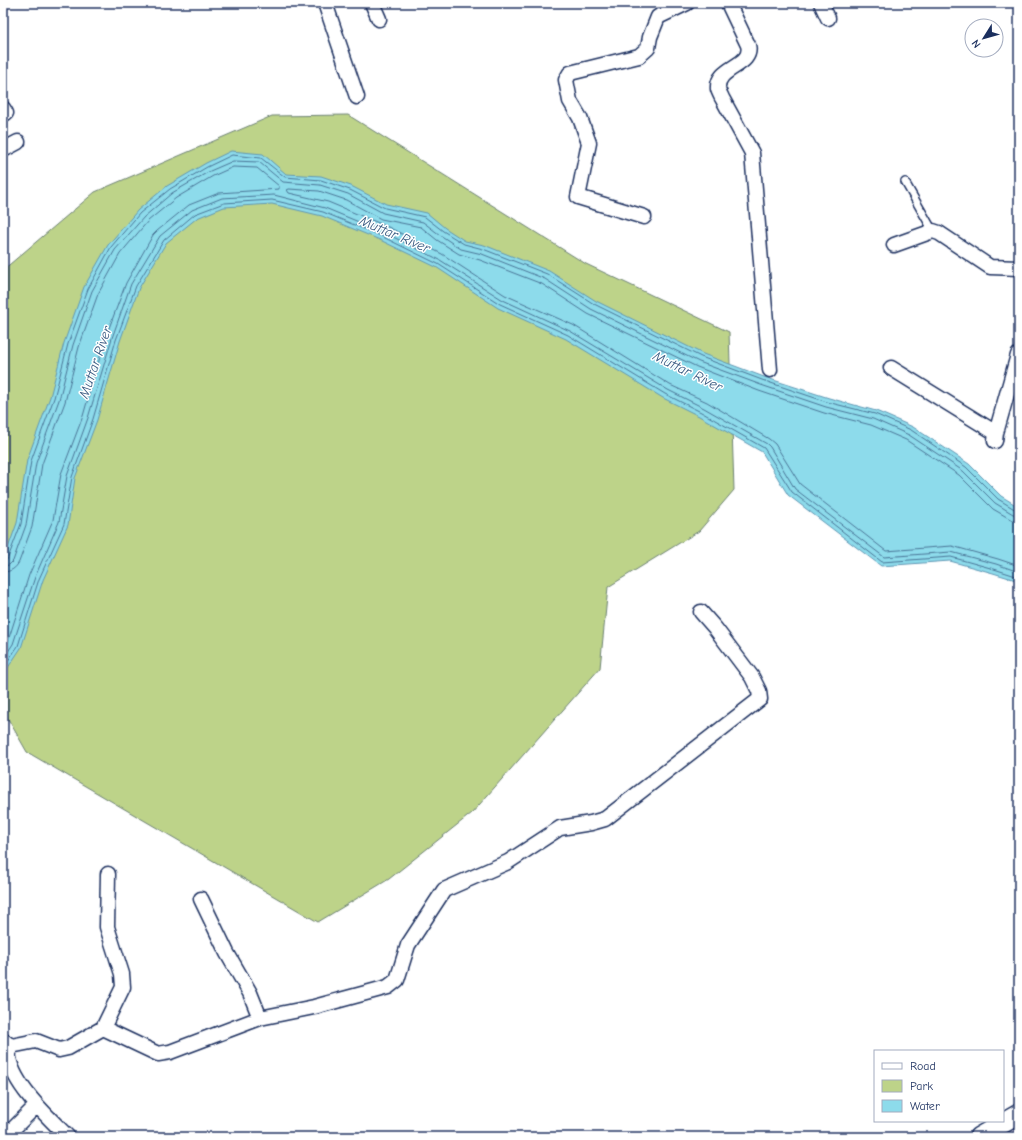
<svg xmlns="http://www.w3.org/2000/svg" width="1022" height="1140" font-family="'Comic Neue',sans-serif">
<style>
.built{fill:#fbedf8}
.green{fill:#bdd389;stroke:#6c8174}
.water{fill:#8ddbeb;stroke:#5f96b3}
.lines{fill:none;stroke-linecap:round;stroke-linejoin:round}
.shore{stroke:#497496;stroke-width:1}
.service-casing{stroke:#1b2f5e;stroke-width:10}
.minor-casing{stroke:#1b2f5e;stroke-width:17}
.secondary-casing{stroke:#1b2f5e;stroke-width:22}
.service{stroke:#fff;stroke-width:7}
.minor{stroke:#fff;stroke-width:14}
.secondary{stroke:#fff;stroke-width:19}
.labels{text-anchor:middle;stroke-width:3;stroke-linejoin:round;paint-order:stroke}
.water-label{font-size:14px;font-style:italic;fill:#385a81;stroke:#fff}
</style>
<rect width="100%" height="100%" fill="#fff"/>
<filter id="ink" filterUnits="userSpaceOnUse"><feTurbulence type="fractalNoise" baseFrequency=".025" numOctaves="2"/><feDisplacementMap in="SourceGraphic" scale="8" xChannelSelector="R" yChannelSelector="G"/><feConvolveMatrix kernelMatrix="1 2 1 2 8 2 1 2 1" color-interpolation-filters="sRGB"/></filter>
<g filter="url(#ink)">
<path class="built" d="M1019,1125V1137H1000L1016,1127Z"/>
<path class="green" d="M348,115L586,264L729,332L734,490L699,531L608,587L600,668L472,813L389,879L318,922L27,752L3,710V270L95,192L272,116Z"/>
<path class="water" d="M231,151L263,154L286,174L321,176L351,186L386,204L427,213L445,228L465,241L484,245L549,271L596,301L703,354L764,377L829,398L876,411L913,427L969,464L1001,496L1019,507V581L993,573L950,561L881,566L788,495L762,452L699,416L663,398L566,339L498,308L436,267L380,240L322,216L272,204L224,207L197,218L166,243L139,288L120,341L97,420L75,478L68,525L43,580L21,648L3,675V562L17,523L27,460L50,397L64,343L84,287L108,245L138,210L167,186L206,163Z"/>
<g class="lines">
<path class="shore" d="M1019,521L1012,520L993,509L959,475L906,440L871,425L824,413L759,391L697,367L588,314L542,284L480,260L459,254L437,240L421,227L381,219L346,200L319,191L289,189L287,190L289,193L328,202L386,226L442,254L505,295L573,325L670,385L707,402L769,439L775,444L800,484L886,551L952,546L998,559L1019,566
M3,561H6L8,558L21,524L31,461L54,398L68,344L88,289L111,247L140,213L170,189L207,167L232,155L261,158L285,177L321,180L350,190L385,208L425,217L443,231L464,244L483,249L547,274L594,304L701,357L762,380L827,402L875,414L911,430L966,467L998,499L1016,510H1019
M3,566L9,565L13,561L26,525L36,463L59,400L73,345L92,291L115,250L144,217L172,193L210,171L233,161L259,162L283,182L320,185L348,194L383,213L423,222L440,235L461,249L482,254L545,279L591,309L699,362L761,385L826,407L873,419L909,435L963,471L995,503L1013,514L1019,515
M3,572C11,572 16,568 19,562L32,527L42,464L65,402L79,347L98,294L120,254L148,221L176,198L213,176L233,167L257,168L279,186V189L219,193L189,205L157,231L153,235L126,283L106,336L83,416L61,474L53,520L29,575L8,641L3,648
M3,659L13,644L35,577L59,522L67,476L88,418L112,338L131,284L160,236L192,210L222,198L274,195L325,208L383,232L440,260L503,300L570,331L668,390L704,408L767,444L770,447L795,489L884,557L951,552L996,564L1019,572
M3,668L18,646L39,579L64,524L72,477L93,419L116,340L136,286L164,240L195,214L224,203L272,200L323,212L381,236L438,264L500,304L568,335L665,394L701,412L764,448L792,492L882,562L951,557L994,569L1019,577"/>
<g class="service-casing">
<path id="service" d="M905,182L933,231"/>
</g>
<g class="minor-casing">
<path id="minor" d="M325,3L357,97
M372,3L379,19
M728,3L748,45C754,67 716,66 718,89C719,92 721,96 722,98L752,153L770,370
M821,3L828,18
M3,108L6,113
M3,150L18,142
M644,217L578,197L589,143L580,118L570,101L566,80L570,73L639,56L648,48L650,37L658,17L687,3
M894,245L933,231L939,233L990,267L1019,268
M891,368L996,433
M995,441L996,433L1018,355L1019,354
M201,899L227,953L250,993L260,1018
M103,1028L158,1054L170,1052L260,1018L314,1007L388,987L397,980L408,945L444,890L508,862L560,828L591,823L605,819L760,699L759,691L752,677L715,628L701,612
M3,1040L11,1046L36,1041L59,1050L68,1048L103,1028L123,987L122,974L107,927L108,874
M11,1046C10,1049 8,1054 9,1058C14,1086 48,1117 68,1137
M5,1137L37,1105"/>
</g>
<g class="secondary-casing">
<path id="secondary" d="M979,1137L1019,1114"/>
</g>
<use href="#service" class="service"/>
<use href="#minor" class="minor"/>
<use href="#secondary" class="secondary"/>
</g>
</g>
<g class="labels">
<g class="water-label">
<text transform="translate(395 234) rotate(23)" y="5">Muttar River</text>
<text transform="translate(95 362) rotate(-71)" y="5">Muttar River</text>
<text transform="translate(688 371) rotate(26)" y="5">Muttar River</text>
</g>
</g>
<rect width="1022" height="1140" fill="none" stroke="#fff" stroke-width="16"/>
<rect x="8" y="8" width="1006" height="1124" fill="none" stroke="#1b2f5e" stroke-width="1.5" filter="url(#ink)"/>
<rect x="874" y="1050" width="130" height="72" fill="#ffffff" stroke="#a4acbf"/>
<rect x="882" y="1063" width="20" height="6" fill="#ffffff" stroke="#a4acbf"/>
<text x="910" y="1070" font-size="12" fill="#1b2f5e">Road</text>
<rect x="882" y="1080" width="20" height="12" fill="#bdd389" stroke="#a4acbf"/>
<text x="910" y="1090" font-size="12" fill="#1b2f5e">Park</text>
<rect x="882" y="1100" width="20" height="12" fill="#8ddbeb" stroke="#a4acbf"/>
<text x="910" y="1110" font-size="12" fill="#1b2f5e">Water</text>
<g transform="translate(984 38) rotate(233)"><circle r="19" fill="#ffffff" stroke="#a4acbf"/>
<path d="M0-3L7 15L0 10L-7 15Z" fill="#1b2f5e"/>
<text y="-6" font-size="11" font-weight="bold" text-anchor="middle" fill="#1b2f5e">N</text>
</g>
</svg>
